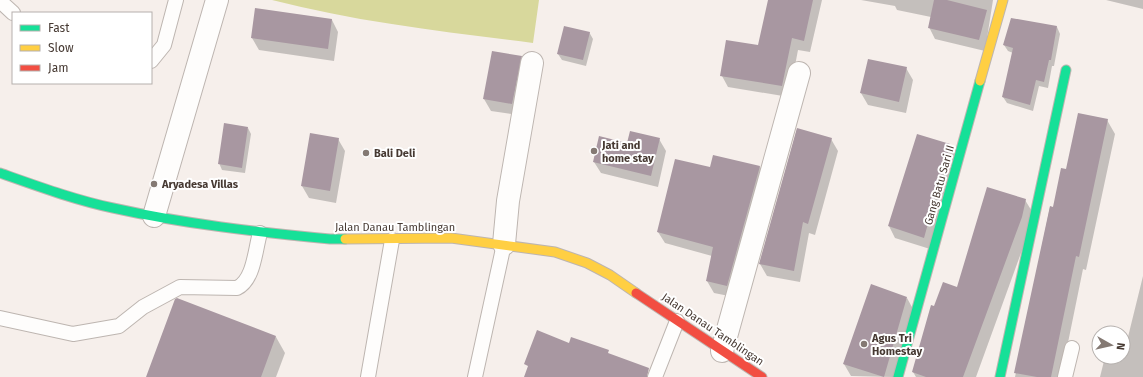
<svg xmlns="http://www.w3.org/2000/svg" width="1143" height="377" font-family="'Fira Sans',sans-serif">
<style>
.forest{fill:#d8d89c}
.shadow{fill:#0003}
.building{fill:#a897a1}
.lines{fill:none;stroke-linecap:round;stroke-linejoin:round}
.lane-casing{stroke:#bdb5b0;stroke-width:16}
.street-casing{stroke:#bdb5b0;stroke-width:24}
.fast-casing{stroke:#bdb5b0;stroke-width:11}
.slow-casing{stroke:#bdb5b0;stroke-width:11}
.jam-casing{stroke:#bdb5b0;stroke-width:11}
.lane{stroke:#fefdfc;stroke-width:14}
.street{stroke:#fefdfc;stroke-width:22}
.fast{stroke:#16e098;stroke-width:9}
.slow{stroke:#ffcf43;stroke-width:9}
.jam{stroke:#f24e42;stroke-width:9}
.poi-dot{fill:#847973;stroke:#fff;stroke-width:1.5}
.labels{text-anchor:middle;stroke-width:4;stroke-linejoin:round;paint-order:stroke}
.poi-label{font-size:11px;font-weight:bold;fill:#463932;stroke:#fff;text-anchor:start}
.street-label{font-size:11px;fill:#463932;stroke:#fff}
</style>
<rect width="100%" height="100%" fill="#f6efeb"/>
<path class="forest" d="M272,0H539L533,43C446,32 357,22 272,0Z"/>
<path class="shadow" d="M769,0H822L810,52L798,50L789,97L728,87L722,76L759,46Z
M861,0H993L985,51L935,39L929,27L931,17L897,10L895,6Z
M1106,0H1143V9Z
M256,9L332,20L338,32L334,61L259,50L252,38Z
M1057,27L1060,34L1054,66H1052L1048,88L1039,86L1033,111L1007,103L1003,97L1013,53L1008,51L1004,45Z
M589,32L593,39L586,66L562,60L558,54Z
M521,57L528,69L519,115L491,111L484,99Z
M906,68L913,80L906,113L868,105L861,93Z
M1107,120L1115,134L1086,270L1083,269L1061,377H1015L1050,207L1053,208L1067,170Z
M248,128L251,134L245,173L222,170L219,163Z
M797,129L831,139L838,151L815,235L809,233L800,282L767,276L760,264Z
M338,139L345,151L336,203L309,198L302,186Z
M659,139L666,151L658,187L601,173L594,162L627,144Z
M949,145L956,157L930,249L895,238L889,226Z
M760,167L766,178L734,297L714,293L707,281L712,256L665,243L658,232L711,169Z
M1025,200L1033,213L1029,231L976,377H916L913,372L935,308L958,289Z
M1143,276V377H1100L1105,357H1123V340L1127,341Z
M907,298L913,309L893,377L851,376L844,364Z
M276,337L285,353L276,377H147Z"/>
<path class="building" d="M768,0H813L804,41L792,38L782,86L720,76L726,40L758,45Z
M934,0H947L987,10L979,40L928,28Z
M255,8L332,19L328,49L251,38Z
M1011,18L1057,26L1051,60H1049L1044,82L1036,80L1030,105L1002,97L1013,48L1003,45Z
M564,26L590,32L583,60L557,54Z
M492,51L522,56L512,104L483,99Z
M868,59L907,67L899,102L860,93Z
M1078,113L1108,119L1079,257L1076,256L1051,377H1037L1014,373L1050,206L1053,207L1061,168L1066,169Z
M224,123L248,127L242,168L218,164Z
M797,128L832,138L808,224L803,222L794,271L759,264Z
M630,131L660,138L651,176L593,162L599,136L627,143Z
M310,133L339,138L330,191L301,186Z
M917,134L950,144L924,238L888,226Z
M713,155L760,166L727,286L706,281L713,247L657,232L675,159L710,167Z
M987,187L1026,199L1022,217L963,377H926L912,372L931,305L934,306L943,282L957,287Z
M871,284L907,297L884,377L843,364Z
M177,298L276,336L261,377H146L175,299Z
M537,330L569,343L571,337L609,350L608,353L649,368L647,377H524L528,366L524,364Z"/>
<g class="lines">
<g class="lane-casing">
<path id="lane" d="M0,1L13,13
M151,61L164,45L176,0
M0,318L73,334L119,326L143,307L180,287L237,288C254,280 255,250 260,233
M368,377L392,240
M475,377L504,244
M655,377L677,321
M1065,377L1072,348"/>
</g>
<g class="street-casing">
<path id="street" d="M154,216L217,0
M504,244L508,201L532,63
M722,351L799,73"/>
</g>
<g class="fast-casing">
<path id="fast" d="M0,173C37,186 75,200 113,208C185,224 257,232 330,239H345
M898,377L980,81
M1000,377L1066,70"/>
</g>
<g class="slow-casing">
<path id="slow" d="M980,81L1003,0
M345,239L451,238L555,252L587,263L610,275L636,293"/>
</g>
<g class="jam-casing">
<path id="jam" d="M636,293L762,377"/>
</g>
<use href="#lane" class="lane"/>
<use href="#street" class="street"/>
<use href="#fast" class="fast"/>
<use href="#slow" class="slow"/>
<use href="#jam" class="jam"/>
</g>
<g class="poi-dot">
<circle cx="594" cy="151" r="4"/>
<circle cx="366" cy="153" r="4"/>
<circle cx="154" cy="184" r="4"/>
<circle cx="864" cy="344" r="4"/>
</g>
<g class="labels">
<g class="poi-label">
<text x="602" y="149">Jati and<tspan x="602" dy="13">home stay</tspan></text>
<text x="374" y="157">Bali Deli</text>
<text x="162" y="188">Aryadesa Villas</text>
<text x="872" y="342">Agus Tri<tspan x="872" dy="13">Homestay</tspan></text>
</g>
<g class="street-label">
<text transform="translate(939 185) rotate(-74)" y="4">Gang Batu Sari II</text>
<text x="395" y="231">Jalan Danau Tamblingan</text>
<text transform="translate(713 329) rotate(34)" y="4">Jalan Danau Tamblingan</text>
</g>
</g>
<rect x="12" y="12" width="140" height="72" fill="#ffffff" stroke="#b5b0ad"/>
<rect x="20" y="25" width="20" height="6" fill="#16e098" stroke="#b5b0ad"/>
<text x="48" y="32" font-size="12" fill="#463932">Fast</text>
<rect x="20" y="45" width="20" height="6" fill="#ffcf43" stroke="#b5b0ad"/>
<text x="48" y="52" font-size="12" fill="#463932">Slow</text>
<rect x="20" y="65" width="20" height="6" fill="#f24e42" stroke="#b5b0ad"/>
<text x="48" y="72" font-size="12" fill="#463932">Jam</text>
<g transform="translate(1111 345) rotate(98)"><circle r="19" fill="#ffffff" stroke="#b5b0ad"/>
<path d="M0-3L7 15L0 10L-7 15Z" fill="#847973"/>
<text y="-6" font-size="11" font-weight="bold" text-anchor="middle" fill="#463932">N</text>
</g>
</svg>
